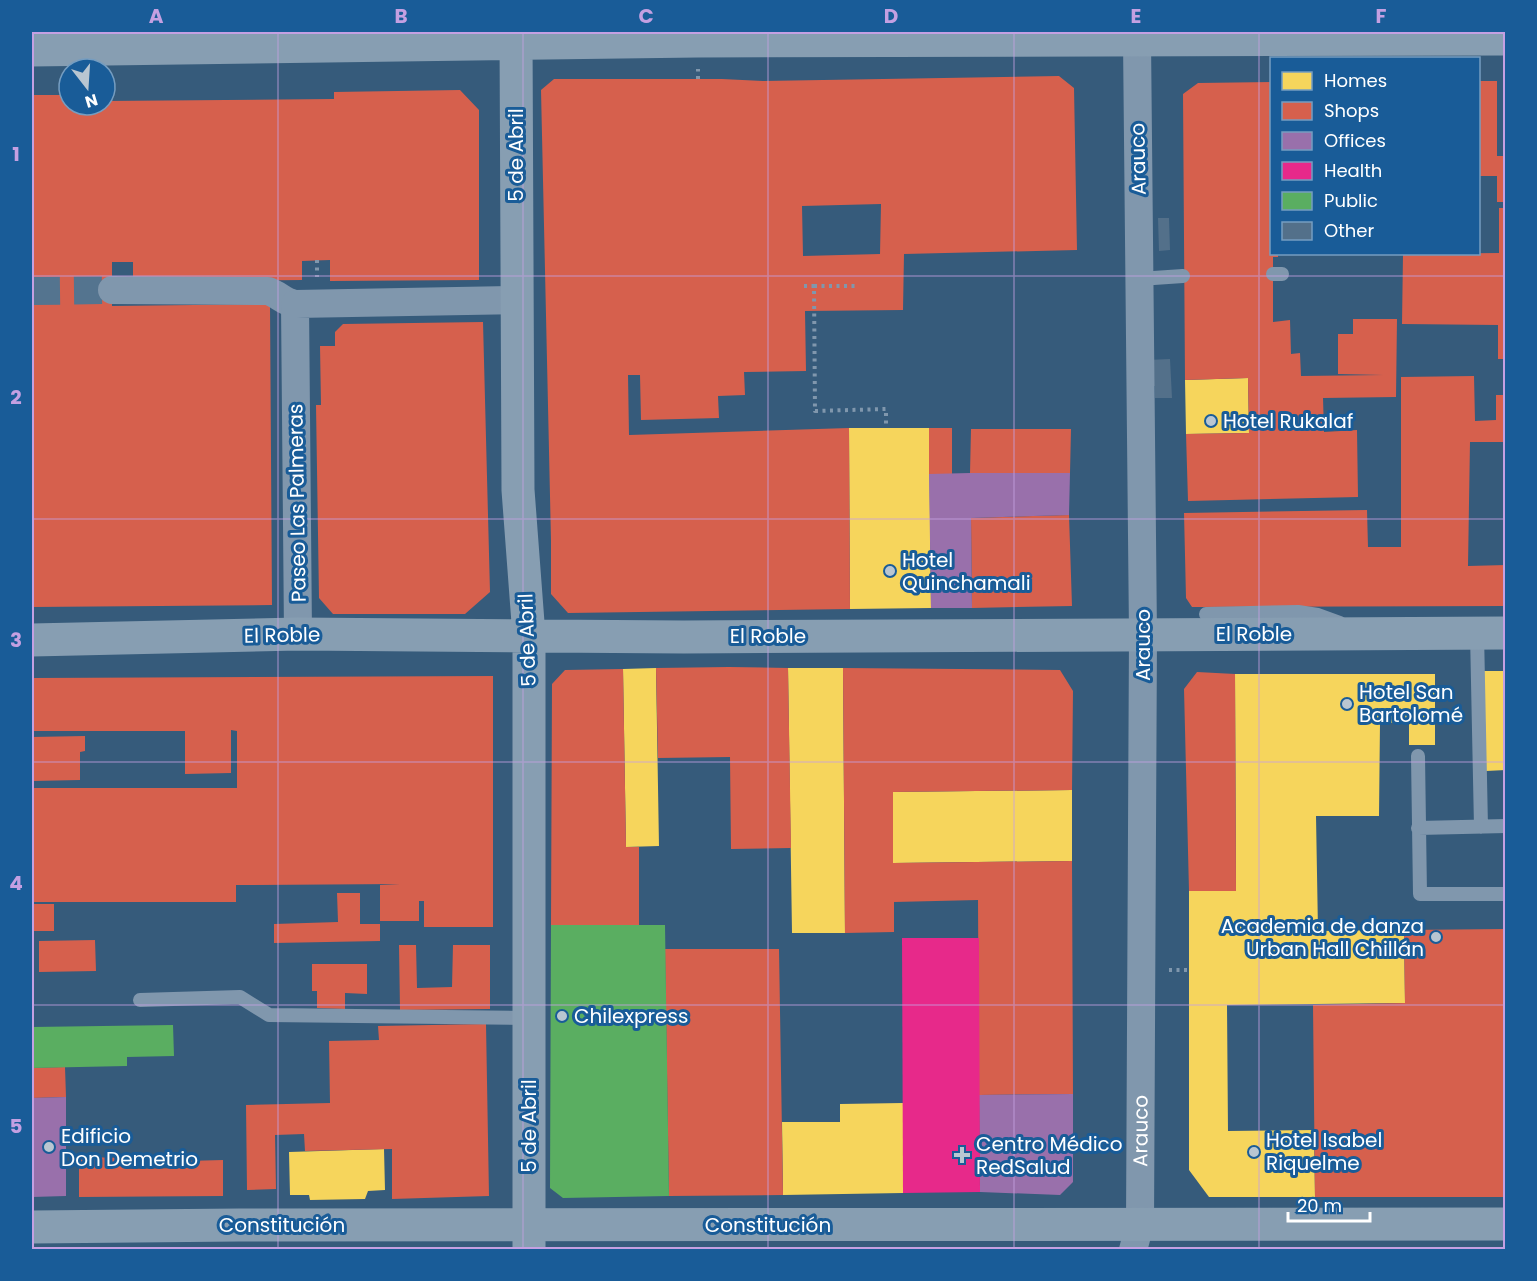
<svg xmlns="http://www.w3.org/2000/svg" width="1537" height="1281" font-family="Poppins,sans-serif">
<style>
.homes{fill:#f6d55c}
.shops{fill:#d6604d;fill-rule:evenodd}
.offices{fill:#9970ab}
.health{fill:#e7298a}
.public{fill:#5aae61}
.building{fill:#53708a}
.lines{fill:none;stroke-linecap:round;stroke-linejoin:round}
.street-tunnel{stroke:#54748f;stroke-width:28;stroke-dasharray:28 14;stroke-linecap:butt}
.path{stroke:#8097ad;stroke-width:4;stroke-dasharray:3 4.5;stroke-linecap:butt}
.lane{stroke:#8097ad;stroke-width:14}
.street{stroke:#8097ad;stroke-width:28}
.secondary{stroke:#879eb2;stroke-width:33}
.grid{fill:none;stroke:#c4a0e2;stroke-width:1.5;stroke-opacity:0.55}
.poi-dot{fill:#b9c6d1;stroke:#195c98;stroke-width:2}
.labels{text-anchor:middle;stroke-width:6;stroke-linejoin:round;paint-order:stroke}
.street-label{font-size:20px;fill:#fff;stroke:#195c98}
.poi-label{font-size:20px;fill:#fff;stroke:#195c98;text-anchor:start}
.neatline{fill:none;stroke:#c4a0e2;stroke-width:2}
.grid-label{font-size:20px;text-anchor:middle;font-weight:bold;fill:#c4a0e2}
</style>
<rect width="100%" height="100%" fill="#365b7b"/>
<path class="homes" d="M1248,378L1249,433L1186,434L1185,380Z
M849,428H929L931,608L850,609Z
M656,668L659,846L626,847L623,669Z
M788,668H843L845,933H792Z
M1484,671H1506V770L1486,771Z
M1235,674H1435V745H1409V722L1380,723L1379,816H1316L1318,931L1404,930L1405,1003L1227,1005L1228,1131L1314,1130L1315,1197H1209L1189,1170V891H1236Z
M1072,790V861L893,863V792Z
M903,1103V1193L783,1195L782,1122H840V1104Z
M384,1149L385,1190L368,1191L365,1199L310,1200L309,1195H290L289,1152Z"/>
<path class="shops" d="M1059,76L1074,88L1077,250L904,254L903,310L805,311L806,371L744,372L745,395L718,396L719,418L641,420L640,375H628L629,435L849,428L850,609L568,613L551,594V541L541,90L554,79H722L763,81ZM881,204L880,254L803,256L802,206Z
M1479,81H1497V156H1506V202H1497V176H1479Z
M1272,82V254H1278V257H1273V322L1290,320L1291,354L1300,353L1301,376L1383,375L1338,374V334H1353V319H1397L1396,397L1323,398L1324,432L1357,430L1358,497L1188,501L1186,434L1249,433L1248,378L1185,380L1183,94L1198,83Z
M460,90L479,110V280L330,281V260L302,261V280L133,282V262H112V306L270,304L272,605L32,607V95H69V105H105V101L334,99V92Z
M1499,208H1506V359H1498V325L1402,324L1403,254L1499,253Z
M483,322L490,592L465,614H333L319,598L316,405H321L320,346H335V332L343,324Z
M1474,376L1475,421L1496,420V395H1506V442H1470L1468,566L1506,565V606L1192,607L1186,598L1184,513L1367,510L1368,547H1401V377Z
M929,428H952V474H929Z
M971,429H1071L1070,473H970Z
M1069,515L1072,606L972,608L971,518Z
M729,667L788,668L791,848L731,849L730,757L658,758L656,668Z
M843,668L1060,670L1073,691L1072,790L893,792V863L1072,861L1073,1094L979,1095L978,900L894,902V932L845,933Z
M623,669L626,847H639V925H551L552,684L565,670Z
M1197,672L1235,674L1236,891H1189L1184,689Z
M493,676V927H424V901H419V921H380V885L400,884L236,885V902H33L32,788H237V731L231,730V773L185,774V731H32V678Z
M85,736V751L80,752V780L32,781V737Z
M337,893H360V924H380V941L274,943V924L338,922Z
M32,904H54V931H32Z
M1506,929V1197H1315L1313,1005L1405,1003L1404,930Z
M95,940L96,971L39,972V941Z
M399,945H416L417,988L452,987L453,945H490V1009L400,1010Z
M665,949H779L783,1195L669,1196Z
M312,964H367V994L345,993V1009L317,1008V991H312Z
M486,1024L489,1196L392,1199V1149L305,1151L304,1134L275,1135L276,1189L247,1190L246,1105L330,1103L329,1041L379,1040L378,1026Z
M65,1067L66,1097L32,1098V1068Z
M79,1157L127,1158V1169L187,1168L186,1161L223,1160V1196L79,1197Z"/>
<path class="offices" d="M970,473H1070L1069,515L971,518L972,608H931L929,474Z
M1073,1094V1182L1060,1195L980,1192L979,1095Z
M66,1097V1196L32,1197V1098Z"/>
<path class="health" d="M902,938H979L980,1192L903,1193Z"/>
<path class="public" d="M551,925H665L669,1196L563,1198L550,1188Z
M173,1025L174,1056L127,1057V1066L32,1068V1027Z"/>
<path class="building" d="M1158,218H1169L1170,250L1159,251Z
M1170,359L1172,398H1155V386H1148L1147,360Z"/>
<g class="lines">
<path class="street-tunnel" d="M32,291L112,290"/>
<path class="path" d="M698,79V69
M317,260V277
M804,286H814L815,411L886,409V428
M814,286H857
M1169,970H1190"/>
<path class="lane" d="M1273,274H1282
M1139,279L1183,276
M1206,614L1298,612L1318,615L1340,623
M1477,633L1481,827
M1418,756L1420,894H1506
M1418,828L1506,826
M140,1000L240,997L269,1015L529,1018"/>
<g class="street">
<path d="M112,290L268,291C278,294 284,302 295,304"/>
<path d="M298,634L295,304L517,300"/>
<path id="s1" d="M1133,1250L1140,1224L1143,635L1137,40L1140,32"/>
</g>
<path class="secondary" d="M516,32L518,490L529,636V1250
M32,50L698,41L1506,39
M32,640L298,634L684,637L1506,633
M32,1227L239,1225L1506,1224"/>
</g>
<path class="grid" d="M278,32V1250M523,32V1250M768,32V1250M1014,32V1250M1259,32V1250M32,276H1506M32,519H1506M32,762H1506M32,1005H1506"/>
<g class="poi-dot">
<circle cx="1211" cy="421" r="6"/>
<circle cx="890" cy="571" r="6"/>
<circle cx="1347" cy="704" r="6"/>
<circle cx="1436" cy="937" r="6"/>
<circle cx="562" cy="1016" r="6"/>
<circle cx="49" cy="1147" r="6"/>
<circle cx="1254" cy="1152" r="6"/>
<path d="M959 1146h6v6h6v6h-6v6h-6v-6h-6v-6h6z"/>
</g>
<g class="labels">
<g class="street-label">
<text transform="translate(516 155) rotate(-90)" y="7">5 de Abril</text>
<text transform="translate(1138 159) rotate(-91)" y="7">Arauco</text>
<text transform="translate(297 503) rotate(-91)" y="7">Paseo Las Palmeras</text>
<text x="1254" y="641">El Roble</text>
<text transform="translate(282 635) rotate(-1)" y="7">El Roble</text>
<text x="768" y="643">El Roble</text>
<text transform="translate(527 640) rotate(-92)" y="7">5 de Abril</text>
<text transform="translate(1143 645) rotate(-90)" y="7">Arauco</text>
<text transform="translate(529 1126) rotate(-90)" y="7">5 de Abril</text>
<text dy="7" stroke="none"><textPath href="#s1" startOffset="120">Arauco</textPath></text>
<text x="282" y="1232">Constitución</text>
<text x="768" y="1232">Constitución</text>
</g>
<g class="poi-label">
<text x="1223" y="428">Hotel Rukalaf</text>
<text x="902" y="567">Hotel<tspan x="902" dy="23">Quinchamali</tspan></text>
<text x="1359" y="699">Hotel San<tspan x="1359" dy="23">Bartolomé</tspan></text>
<text x="1424" y="933" text-anchor="end">Academia de danza<tspan x="1424" dy="23">Urban Hall Chillán</tspan></text>
<text x="574" y="1023">Chilexpress</text>
<text x="61" y="1143">Edificio<tspan x="61" dy="23">Don Demetrio</tspan></text>
<text x="1266" y="1147">Hotel Isabel<tspan x="1266" dy="23">Riquelme</tspan></text>
<text x="976" y="1151">Centro Médico<tspan x="976" dy="23">RedSalud</tspan></text>
</g>
</g>
<rect width="1537" height="1281" fill="none" stroke="#195c98" stroke-width="66"/>
<rect x="1270" y="57" width="210" height="198" fill="#195c98" stroke="#759dc1" stroke-width="1.5"/>
<rect x="1282" y="72" width="30" height="18" fill="#f6d55c" stroke="#759dc1" stroke-width="1.5"/>
<text x="1324" y="87" font-size="18" fill="#ffffff">Homes</text>
<rect x="1282" y="102" width="30" height="18" fill="#d6604d" stroke="#759dc1" stroke-width="1.5"/>
<text x="1324" y="117" font-size="18" fill="#ffffff">Shops</text>
<rect x="1282" y="132" width="30" height="18" fill="#9970ab" stroke="#759dc1" stroke-width="1.5"/>
<text x="1324" y="147" font-size="18" fill="#ffffff">Offices</text>
<rect x="1282" y="162" width="30" height="18" fill="#e7298a" stroke="#759dc1" stroke-width="1.5"/>
<text x="1324" y="177" font-size="18" fill="#ffffff">Health</text>
<rect x="1282" y="192" width="30" height="18" fill="#5aae61" stroke="#759dc1" stroke-width="1.5"/>
<text x="1324" y="207" font-size="18" fill="#ffffff">Public</text>
<rect x="1282" y="222" width="30" height="18" fill="#53708a" stroke="#759dc1" stroke-width="1.5"/>
<text x="1324" y="237" font-size="18" fill="#ffffff">Other</text>
<g transform="translate(87 87) rotate(163)"><circle r="28" fill="#195c98" stroke="#759dc1" stroke-width="1.5"/>
<path d="M0-4.5L10 22L0 15L-10 22Z" fill="#b9c6d1"/>
<text y="-9" font-size="16" font-weight="bold" text-anchor="middle" fill="#ffffff">N</text>
</g>
<path d="M1288 1212v9h82v-9" fill="none" stroke="#ffffff" stroke-width="3"/>
<text x="1297" y="1212" font-size="18" fill="#ffffff" stroke="#195c98" stroke-width="4.5" paint-order="stroke">20 m</text>
<rect x="33" y="33" width="1471" height="1215" class="neatline"/>
<g class="grid-label">
<text x="156" y="23">A</text>
<text x="401" y="23">B</text>
<text x="646" y="23">C</text>
<text x="891" y="23">D</text>
<text x="1136" y="23">E</text>
<text x="1381" y="23">F</text>
<text x="16" y="161">1</text>
<text x="16" y="404">2</text>
<text x="16" y="647">3</text>
<text x="16" y="890">4</text>
<text x="16" y="1133">5</text>
</g>
</svg>
